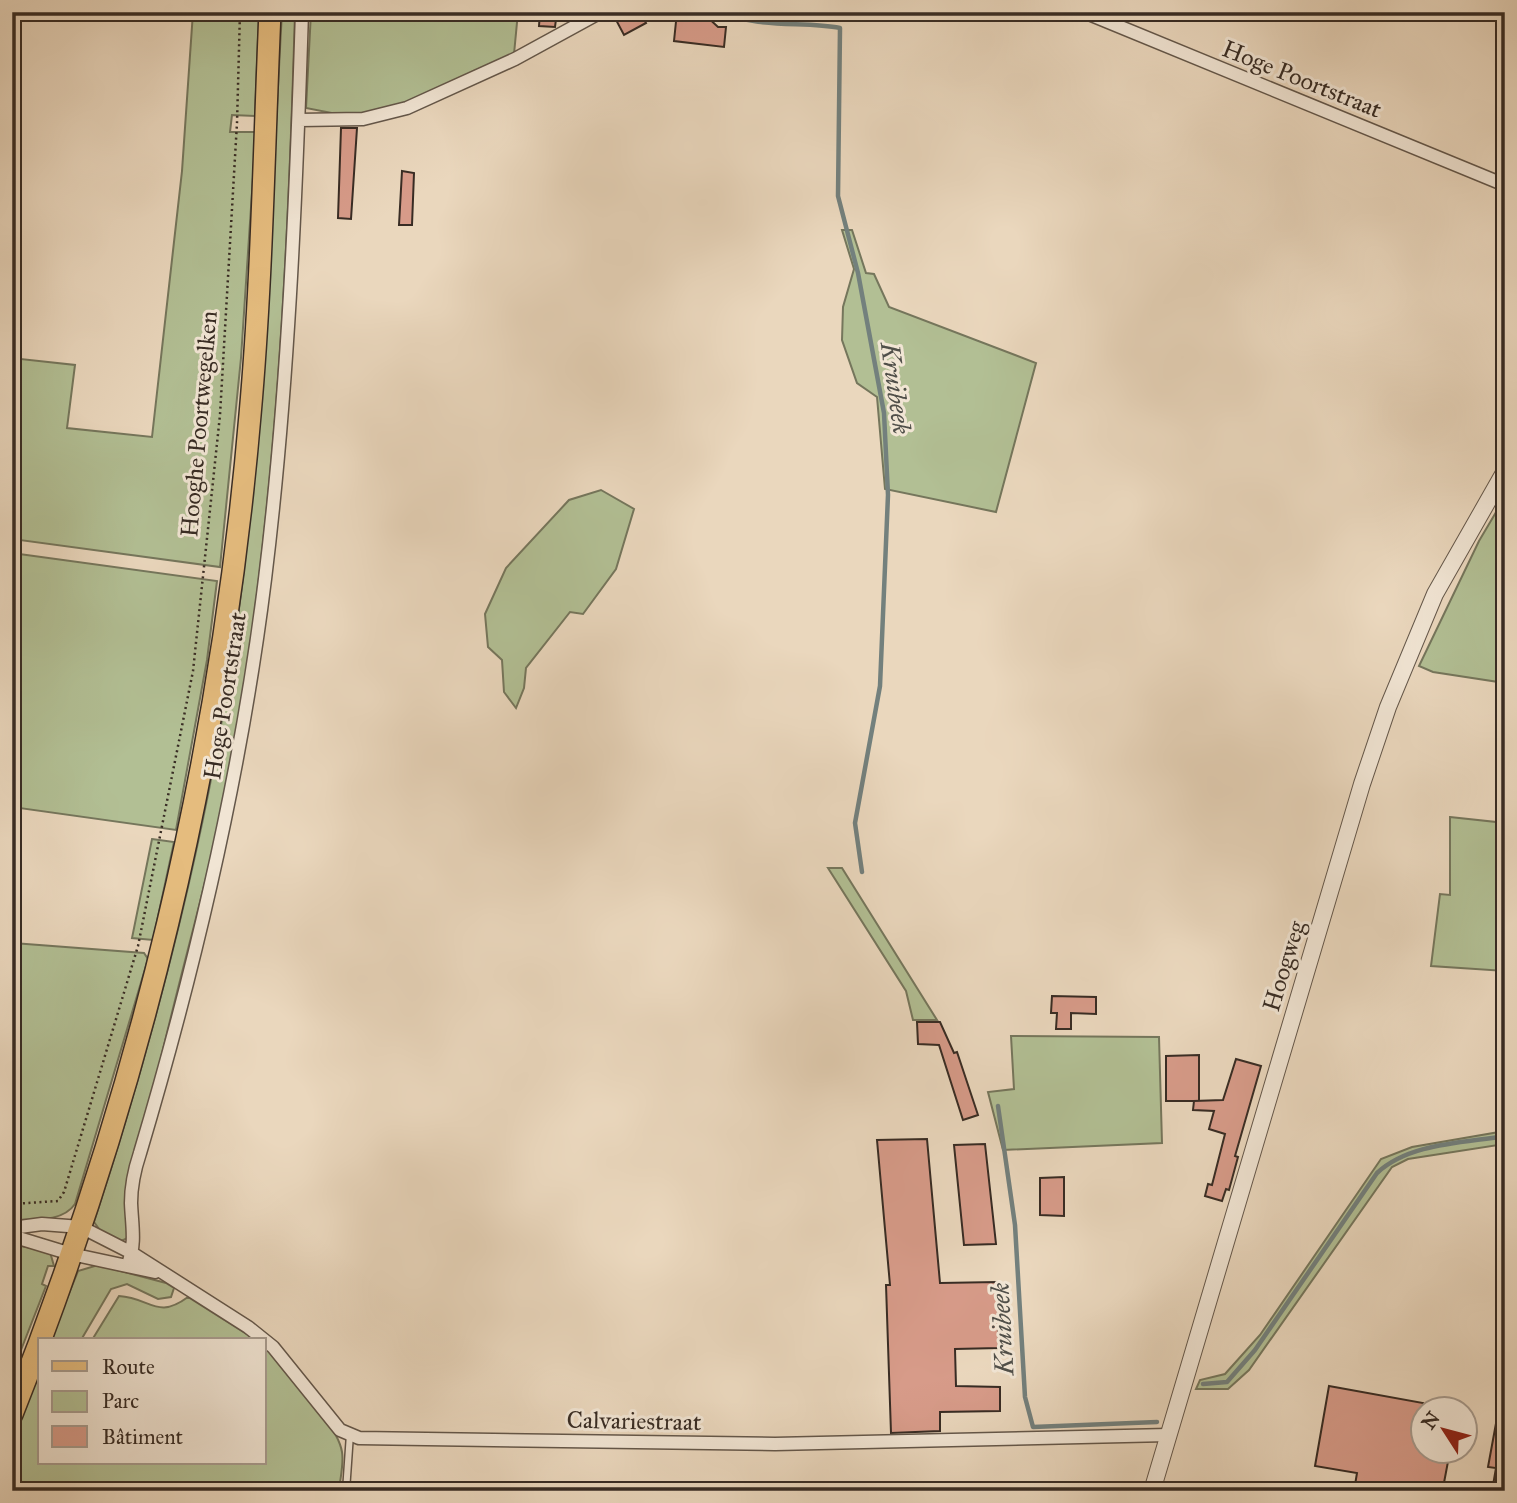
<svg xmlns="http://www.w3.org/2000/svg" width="1517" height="1503" font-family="'IM FELL Great Primer',serif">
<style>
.green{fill:#b2bf94;stroke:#75765c;stroke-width:2}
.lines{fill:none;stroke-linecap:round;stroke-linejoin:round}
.stream{stroke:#73807d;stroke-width:4.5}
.building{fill:#d79b89;stroke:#382c24;stroke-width:2}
.service-casing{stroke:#64574a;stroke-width:9}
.minor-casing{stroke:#64574a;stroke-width:15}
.tertiary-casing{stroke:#64574a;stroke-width:18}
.primary-casing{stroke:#382c24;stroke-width:24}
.path{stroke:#382c24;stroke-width:2.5;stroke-dasharray:2 3.5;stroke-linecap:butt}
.service{stroke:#f1e5d4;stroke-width:6}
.minor{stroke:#f1e5d4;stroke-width:12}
.tertiary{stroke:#f1e5d4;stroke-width:16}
.primary{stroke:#e5bc7e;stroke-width:21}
.labels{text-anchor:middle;stroke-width:6;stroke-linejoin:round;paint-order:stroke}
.street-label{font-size:24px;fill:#382c24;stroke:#f1e5d4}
.water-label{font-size:26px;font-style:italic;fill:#504f49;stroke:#f1e5d4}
</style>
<rect width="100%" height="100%" fill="#ead7bd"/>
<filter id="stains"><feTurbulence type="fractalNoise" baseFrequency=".00286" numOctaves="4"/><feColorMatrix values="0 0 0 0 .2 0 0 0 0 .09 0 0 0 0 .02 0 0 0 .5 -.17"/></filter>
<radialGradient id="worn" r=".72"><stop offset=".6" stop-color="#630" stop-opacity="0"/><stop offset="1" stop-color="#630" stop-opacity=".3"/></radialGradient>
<path class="green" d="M193,12H259L255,116L232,115L230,132H256L241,358L220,567L12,539V358L75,365L67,428L152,437L182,171Z
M282,12H295C288,257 277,496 236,738C215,861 177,980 151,1102C142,1146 137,1192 130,1237L119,1242L102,1233L94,1222C154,1038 203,850 232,659C264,445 270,228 282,12Z
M311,12H518L514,54L390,110L347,116L306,108Z
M842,230H852L866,273L874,274L889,307L1036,363L996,512L885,489L877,397L857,383L842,340L843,307L854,269Z
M601,490L634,509L616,569L583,614L570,612L526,668L524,688L516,708L504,692L502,660L488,647L485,614L506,568L569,500Z
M1505,497V683L1433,672L1419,666L1479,541Z
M12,553L217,581L207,660L176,830L12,807Z
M1450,817L1505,823V971L1431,966L1440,894L1450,895Z
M152,839L174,842L153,940L132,938Z
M828,868H842L937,1020H913L906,991Z
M13,943L144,953L148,959L75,1204C62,1223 33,1219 12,1220V1031L19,1014Z
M1011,1036L1159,1037L1162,1143L1003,1150L988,1092L1014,1089Z
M1505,1131V1144L1408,1159L1392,1167L1249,1370L1228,1389H1196L1200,1380L1225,1374L1260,1335L1381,1159L1412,1147Z
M12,1244L50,1252L54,1266H48L42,1284L46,1286L12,1373Z
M98,1265L166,1283L174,1288L171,1297L158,1299L127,1284L111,1289L81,1340H50L78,1271Z
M119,1296C151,1298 157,1320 188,1297L256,1340H92Z
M264,1346C285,1368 338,1425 342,1452C344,1464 340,1479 339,1491H12V1437L40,1364V1463H264Z"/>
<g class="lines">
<path class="stream" d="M724,12C757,29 804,21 840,28L838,196L858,273L884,413L888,495L880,686L855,823L862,872
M998,1106L1015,1225L1025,1397L1033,1427L1157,1422
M1203,1384L1227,1382L1255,1350L1377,1173C1409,1143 1463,1143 1505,1136"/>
</g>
<path class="building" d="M540,12H557L555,27L539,26Z
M626,12H640L646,23L624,35L615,18Z
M677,12H702L718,27H726L724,47L674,41Z
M341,128H357L351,219L338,218Z
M402,171L414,173L412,225H399Z
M1052,996L1096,997V1014L1071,1013V1029H1056L1057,1013H1051Z
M917,1022H940L954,1053L957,1052L978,1115L963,1120L939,1045L918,1044Z
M1199,1055V1101H1166V1056Z
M1236,1059L1261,1066L1235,1156L1238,1157L1229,1190L1226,1189L1222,1201L1205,1196L1208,1184L1212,1185L1225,1134L1209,1129L1214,1111L1193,1110L1194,1101L1223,1100Z
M927,1139L940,1283L997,1282L999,1348L955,1349L956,1386L1000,1387V1411L940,1412V1431L891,1433L886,1285H890L877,1140Z
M985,1144L996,1244L964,1245L954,1145Z
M1064,1177V1216L1040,1215V1178Z
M1329,1386L1423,1403V1451H1450L1443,1488L1419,1484L1418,1491H1354L1357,1473L1315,1466Z
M1499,1407H1505V1491H1492L1496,1468L1488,1467Z"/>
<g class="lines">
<g class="service-casing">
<path id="service" d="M346,1491L350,1434"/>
</g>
<g class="minor-casing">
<path id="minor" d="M1084,12L1505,185
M299,120L363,119L407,108L515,59L601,12
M12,1228L42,1224L81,1227L132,1253L248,1327L273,1347L340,1430L359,1438L775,1444L1168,1435
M12,1236L71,1254L155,1272
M128,1265C136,1242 132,1227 131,1203C131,1187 135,1168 140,1153C196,965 241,774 265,579C288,392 296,201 302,12"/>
</g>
<g class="tertiary-casing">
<path id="tertiary" d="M1152,1491L1362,784L1388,707L1435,594L1505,471"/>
</g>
<g class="primary-casing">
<path id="primary" d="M12,1414C139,1095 221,757 250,415C262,282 264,146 270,12"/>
</g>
<path class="path" d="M12,1204L58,1201L64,1192L138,946L193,671L220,415L237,123L240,12"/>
<use href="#service" class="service"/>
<use href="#minor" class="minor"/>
<use href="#tertiary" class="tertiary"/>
<use href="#primary" class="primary"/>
</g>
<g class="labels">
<g class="street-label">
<text transform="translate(1302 79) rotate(22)" y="8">Hoge Poortstraat</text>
<text transform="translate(199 424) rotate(-85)" y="8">Hooghe Poortwegelken</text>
<text transform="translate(225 696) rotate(-81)" y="8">Hoge Poortstraat</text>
<text transform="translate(1284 966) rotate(-73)" y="8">Hoogweg</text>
<text transform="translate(634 1421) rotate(1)" y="8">Calvariestraat</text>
</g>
<g class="water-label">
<text transform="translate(896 388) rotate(82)" y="9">Kruibeek</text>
<text transform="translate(1002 1329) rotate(-93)" y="9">Kruibeek</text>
</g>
</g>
<rect width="1517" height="1503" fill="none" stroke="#ead7bd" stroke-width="42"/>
<rect x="14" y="14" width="1489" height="1475" fill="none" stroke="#382c24" stroke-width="3.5"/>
<rect x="21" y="21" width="1475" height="1461" fill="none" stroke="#382c24" stroke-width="2"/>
<rect x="38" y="1338" width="228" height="126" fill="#f1e5d4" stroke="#a79b8e" stroke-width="2"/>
<rect x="52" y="1361" width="35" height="10" fill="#e5bc7e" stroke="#a79b8e" stroke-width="2"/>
<text x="102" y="1374" font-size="21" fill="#382c24">Route</text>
<rect x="52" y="1391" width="35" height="21" fill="#b2bf94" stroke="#a79b8e" stroke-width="2"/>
<text x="102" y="1408" font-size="21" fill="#382c24">Parc</text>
<rect x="52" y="1426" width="35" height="21" fill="#d79b89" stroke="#a79b8e" stroke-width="2"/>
<text x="102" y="1444" font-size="21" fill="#382c24">Bâtiment</text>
<g transform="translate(1444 1430) rotate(306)"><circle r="33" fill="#f1e5d4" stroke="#a79b8e" stroke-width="2"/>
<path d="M0-5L12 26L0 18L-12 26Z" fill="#8f2418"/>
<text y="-10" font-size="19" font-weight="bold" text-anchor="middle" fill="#382c24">N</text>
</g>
<rect width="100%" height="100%" filter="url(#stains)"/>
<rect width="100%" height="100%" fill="url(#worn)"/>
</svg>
